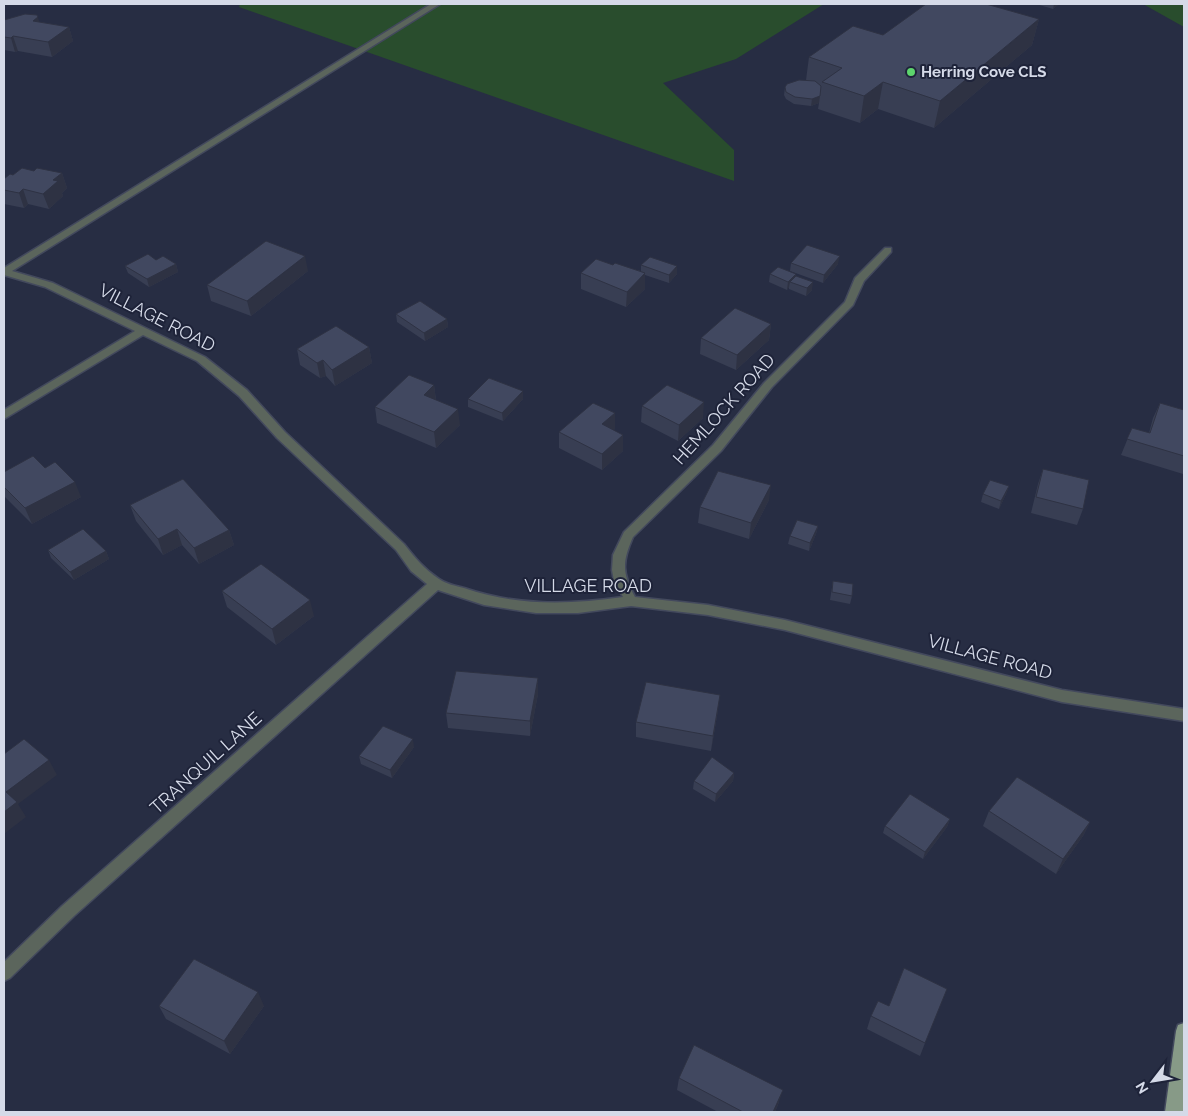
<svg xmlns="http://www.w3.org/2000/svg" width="1188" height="1116" font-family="Raleway,sans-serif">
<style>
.green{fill:#294d2d}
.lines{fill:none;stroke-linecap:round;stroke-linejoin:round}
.minor-casing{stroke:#43495d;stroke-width:3}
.major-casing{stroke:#43495d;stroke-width:3}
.minor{fill:#5b655c;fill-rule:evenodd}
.major{fill:#879a87;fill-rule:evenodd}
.wall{fill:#383e53}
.shaded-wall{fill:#2e3243}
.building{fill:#414860;stroke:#2e3243}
.poi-dot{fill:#5dd56d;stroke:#1e2339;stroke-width:2}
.labels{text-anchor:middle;stroke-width:4;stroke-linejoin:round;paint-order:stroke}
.far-poi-label{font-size:15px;font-weight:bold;fill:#d5dae8;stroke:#1e2339;text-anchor:start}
.street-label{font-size:18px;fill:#d5dae8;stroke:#1e2339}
</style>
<rect width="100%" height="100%" fill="#272d43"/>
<path class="green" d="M240,4H824L736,59L663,83L734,150V181L239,7Z
M1143,4H1184V27Z"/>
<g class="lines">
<g class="minor-casing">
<path id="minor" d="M431,4H440L12,271L53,283L205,357L247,390L285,432L404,544C415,558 424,569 439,579C446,584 456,586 464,588C517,606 567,605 623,597L614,581L612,570L613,555L624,532L713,445L764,383L845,302L855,278L885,248H891V252L864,281L853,305L772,387L721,451L633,537C622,562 622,573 635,597L708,605L785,620L1062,690L1184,709V721L1062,702L785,630L708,615L631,606L578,613H536L484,605L438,590L74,916L10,978L4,981V962L62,906L427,584L411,571L396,550L277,438L239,396L197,361L143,335L4,419V410L135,331L45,287L4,275V268Z"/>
</g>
<g class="major-casing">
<path id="major" d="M1184,1023L1183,1112H1165L1176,1031L1178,1025Z"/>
</g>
<use href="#minor" class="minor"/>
<use href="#major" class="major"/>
</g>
<path class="wall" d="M1036,4H1059L1053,9Z
M1039,19L1032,45L934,128L878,109L860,123L818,109L819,103L811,106L794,104L786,99L784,95L785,87L806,80L809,57L883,35Z
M4,20L40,22L69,27L73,41L52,57L18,51L15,52L4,50Z
M34,171L62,173L67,188L62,193L63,196L49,209L28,204L24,208L4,204V179L13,175Z
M156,260L176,264L178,272L149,287L128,273L125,266Z
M791,263L838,264L823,283L790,271Z
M613,265L641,271V265L677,266V274L669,283L645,275V289L626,307L581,289V273Z
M308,271L251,316L211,301L207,285Z
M770,274H796V276L812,290L806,296L789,289V287L787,290L769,282Z
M396,314L447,319L448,327L425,341L397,322Z
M771,324L769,340L736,370L700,354L701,338Z
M369,347L372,363L335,386L326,376L320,378L300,365L297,349Z
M434,385L436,400L460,425L436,448L377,423L375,407Z
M523,391V399L503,421L468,407V399Z
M1160,403L1184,410V471L1183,474L1121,455L1132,428L1149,433L1153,418Z
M642,406L703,418L678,441L641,422Z
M615,413V429L613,430L623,451L602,470L559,448V432Z
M45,468L81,497L32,524L4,496V472Z
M1043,469L1083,509L1077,525L1031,513L1038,484Z
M1009,486L1006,494L999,509L981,502L983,494Z
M769,500L749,539L698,523L700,507Z
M130,505L229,530L234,545L199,564L182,545L163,555L136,521Z
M818,526L816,534L809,551L788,544L790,536Z
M48,550L106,551L109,559L74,580L51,558Z
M833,581L852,596L850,604L830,600Z
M222,591L314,616L276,645L227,607Z
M538,678V694L530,736L448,728L446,713Z
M718,710L711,751L636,737V722Z
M414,747L392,778L361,764L359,756Z
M734,773L733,781L715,802L693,789L694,781Z
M989,811L1090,822L1083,836L1056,874L983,826Z
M950,819L947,827L923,859L883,833L885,826Z
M159,1006H264L230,1054L166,1019Z
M871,1016L925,1043L920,1056L867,1029Z
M679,1078L779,1102L775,1112H718L677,1090Z"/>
<path class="shaded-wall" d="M1054,4H1059L1053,9Z
M38,17L42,31L33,21Z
M1039,19L1032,45L934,128L940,101Z
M69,27L73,41L52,57L48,42Z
M13,36L18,51L15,52L11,38Z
M883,82L878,109L860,123L864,96Z
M820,96L819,103L811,106L812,99Z
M62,173L67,188L62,193L63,196L49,209L43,194L53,180Z
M23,189L28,204L24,208L19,193Z
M305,256L308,271L251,316L247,301Z
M840,256L838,264L823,283L824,275Z
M176,264L178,272L149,287L147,279Z
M677,266V274L669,283V275Z
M645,273V289L626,307L627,292Z
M796,274L795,282H790L789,287L787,290L788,282Z
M813,282L812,290L806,296L807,288Z
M447,319L448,327L425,341L424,333Z
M771,324L769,340L736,370L737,355Z
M369,347L372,363L335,386L332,370Z
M323,360L326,376L320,378L317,363Z
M434,385L436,401L424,395Z
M523,391V399L503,421L502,413Z
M704,402L703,418L678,441L679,425Z
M458,409L460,425L436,448L434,432Z
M615,413V429L602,440V424Z
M623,435V451L602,470V454Z
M75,482L81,497L32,524L25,508Z
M771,485L769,500L749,539L751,523Z
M1009,486L1006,494L999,509L1001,501Z
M818,526L816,534L809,551L810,543Z
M177,529L182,545L163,555L158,539Z
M229,530L234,545L199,564L194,548Z
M106,551L109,559L74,580L70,572Z
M310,600L314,616L276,645L272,629Z
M538,678V694L530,736V721Z
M720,695L718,710L711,751L713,736Z
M413,739L414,747L392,778L390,770Z
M49,760L57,775L18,804L26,817L4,834V812L6,792Z
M734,773L733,781L715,802L716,794Z
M950,819L947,827L923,859L925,852Z
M1090,822L1083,836L1056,874L1063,859Z
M258,992L264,1006L230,1054L224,1041Z
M783,1090L779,1102L775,1112H773Z"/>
<path class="building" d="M926,4H986L1039,19L940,101L883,82L864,96L822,82L842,68L809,57L853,26L883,35Z
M25,14L37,15L38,17L33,21L69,27L48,42L13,36L11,38L4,37V20Z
M799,80L815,81L821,86L820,96L812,99L795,97L786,92L785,87L787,84Z
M22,168L34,171L37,168L62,173L53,180L58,181L43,194L23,189L19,193L4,190V179L10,174L13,175Z
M266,241L305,256L247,301L207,285Z
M807,245L840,256L824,275L791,263Z
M148,254L156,260L163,256L176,264L147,279L125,266Z
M650,257L677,266L669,275L641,265Z
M596,259L613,265L615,263L645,273L627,292L581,273Z
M778,267L796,274L788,282L770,274Z
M796,276L813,282L807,288L790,282Z
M420,301L447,319L424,333L396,314Z
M735,308L771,324L737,355L701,338Z
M336,326L369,347L332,370L323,360L317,363L297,349Z
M409,375L434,385L424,395L458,409L434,432L375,407Z
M489,378L523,391L502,413L468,399Z
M667,385L704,402L679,425L642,406Z
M593,403L615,413L602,424L623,435L602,454L559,432Z
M1160,403L1184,410V456L1127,439L1132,428L1150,433Z
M33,456L45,468L55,462L75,482L25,508L4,487V472Z
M1043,469L1089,480L1083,509L1036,497Z
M718,471L771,485L751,523L700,507Z
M183,479L229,530L194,548L177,529L158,539L130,505Z
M990,480L1009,486L1001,501L983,494Z
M797,520L818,526L810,543L790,536Z
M83,529L106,551L70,572L48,550Z
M261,564L310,600L272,629L222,591Z
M833,581L853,584L852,596L832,592Z
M456,671L538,678L530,721L446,713Z
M646,682L720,695L713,736L636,722Z
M383,726L413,739L390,770L359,756Z
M24,739L49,760L6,792L17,802L4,812V754Z
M712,757L734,773L716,794L694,781Z
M1017,777L1090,822L1063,859L989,811Z
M910,794L950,819L925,852L885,826Z
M194,959L258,992L224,1041L159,1006Z
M904,968L947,989L925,1043L871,1016L878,1001L889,1006Z
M694,1045L783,1090L773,1112H743L679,1078Z"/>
<circle class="poi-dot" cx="911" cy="72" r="5"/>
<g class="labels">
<g class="far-poi-label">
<text x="921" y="77">Herring Cove CLS</text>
</g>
<g class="street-label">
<text transform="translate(157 318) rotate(27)" y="6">VILLAGE ROAD</text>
<text transform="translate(724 409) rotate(-48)" y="6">HEMLOCK ROAD</text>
<text x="588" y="592">VILLAGE ROAD</text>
<text transform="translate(990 657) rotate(15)" y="6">VILLAGE ROAD</text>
<text transform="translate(206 763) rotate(-42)" y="6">TRANQUIL LANE</text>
</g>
</g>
<rect width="1188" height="1116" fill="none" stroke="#d5dae8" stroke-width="10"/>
<g transform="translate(1153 1081) rotate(239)" stroke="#1e2339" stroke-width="4" paint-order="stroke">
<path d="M0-4L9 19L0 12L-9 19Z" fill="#d5dae8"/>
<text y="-8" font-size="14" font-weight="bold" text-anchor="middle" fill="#d5dae8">N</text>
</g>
</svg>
